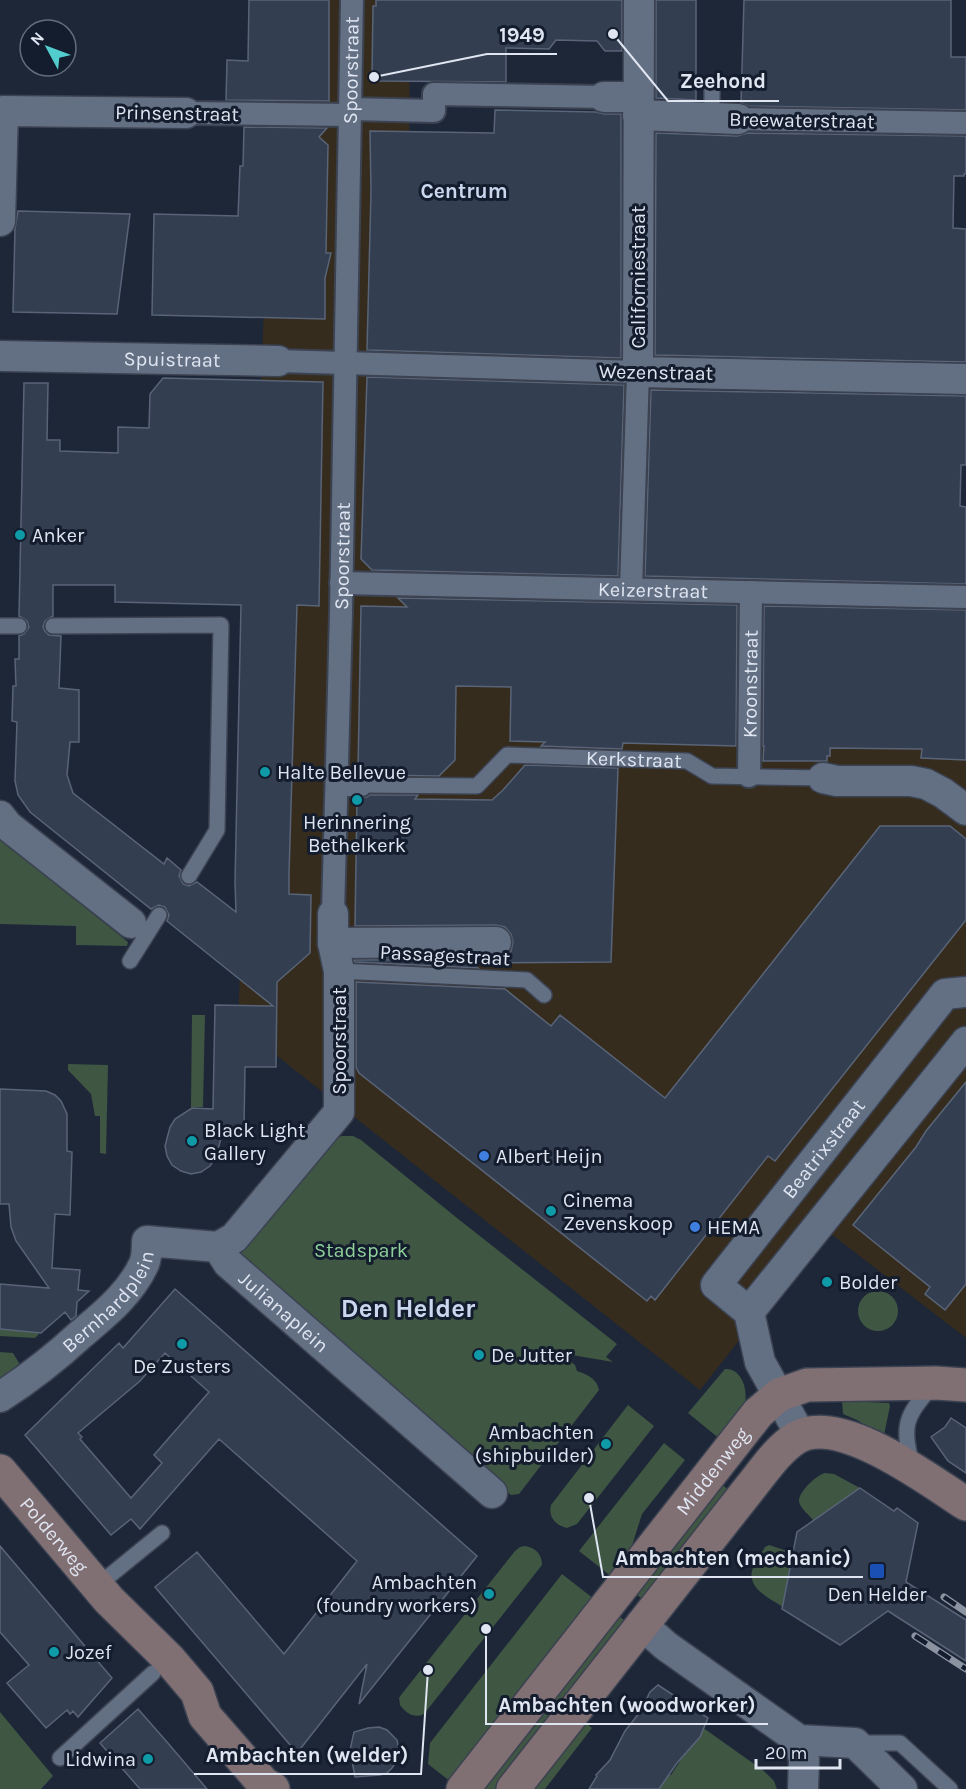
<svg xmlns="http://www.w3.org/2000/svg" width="966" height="1789" font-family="Karla,sans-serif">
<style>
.commercial{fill:#362c1d}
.green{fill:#3f5643}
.building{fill:#333e50;stroke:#596478;stroke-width:1.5;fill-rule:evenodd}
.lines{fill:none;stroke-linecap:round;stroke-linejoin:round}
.service-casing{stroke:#3b4251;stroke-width:18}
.pedestrian-casing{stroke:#3b4251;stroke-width:26}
.minor-casing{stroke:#3b4251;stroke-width:33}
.secondary-casing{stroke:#3b4251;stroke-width:36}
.service{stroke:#636f83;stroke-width:15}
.pedestrian{stroke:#636f83;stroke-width:22}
.minor{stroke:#636f83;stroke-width:30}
.secondary{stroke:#806f73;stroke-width:33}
.rail-casing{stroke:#8b93a1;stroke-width:7}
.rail{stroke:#141d2d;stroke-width:4.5;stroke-dasharray:14;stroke-linecap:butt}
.culture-dot{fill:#0f9aa8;stroke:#141d2d;stroke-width:2}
.shop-dot{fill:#3f7fe0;stroke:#141d2d;stroke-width:2}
.transit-dot{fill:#1a4fb4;stroke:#141d2d;stroke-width:2}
.labels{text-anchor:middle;stroke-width:6;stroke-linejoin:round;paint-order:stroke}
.street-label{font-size:20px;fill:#dfe5f1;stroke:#141d2d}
.poi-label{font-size:20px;fill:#dfe5f1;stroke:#141d2d;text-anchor:start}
.park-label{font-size:20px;fill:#90d19b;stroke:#141d2d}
.neighbourhood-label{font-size:21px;font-weight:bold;fill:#cad7ee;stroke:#141d2d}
.district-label{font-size:26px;font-weight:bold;fill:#cad7ee;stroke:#141d2d}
.leader{fill:none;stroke:#dfe5f1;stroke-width:2}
.callout-dot{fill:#dfe5f1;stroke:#141d2d;stroke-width:2}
.callout-label{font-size:21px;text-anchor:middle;font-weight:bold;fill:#dfe5f1;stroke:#141d2d;stroke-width:6;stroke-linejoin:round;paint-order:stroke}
</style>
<rect width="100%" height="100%" fill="#1d2738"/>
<path class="commercial" d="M275,0H410L408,335L680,342L679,544L966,546V1338L826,1230L700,1390L238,1025Z"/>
<path class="green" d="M0,839L128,942L127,946L76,945V926L0,924Z
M192,1015H205L203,1107H191Z
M68,1064L108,1065L106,1154L100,1153V1116H95L91,1094L68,1070Z
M342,1136H353L361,1140L457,1218L617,1344L606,1357L613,1362L560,1353L575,1365L577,1371C587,1374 597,1379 599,1390L519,1494L511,1495L236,1253L336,1138Z
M858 1311a20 20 0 1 1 40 0a20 20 0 1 1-40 0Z
M33,1327L39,1334L35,1338L0,1336V1329L27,1332Z
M0,1352L13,1353L22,1368L0,1381Z
M725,1369C743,1368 750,1394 743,1409C738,1419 728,1430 721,1440L688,1413Z
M842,1401L889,1403L890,1406L884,1435H881L857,1420L843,1414Z
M628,1405L654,1426L577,1524L567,1528C555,1525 548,1517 551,1505Z
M664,1443L685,1460L642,1514L630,1552L612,1577L579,1551Z
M825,1473L834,1474L860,1488L814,1521C810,1516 799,1507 799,1501C799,1491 817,1475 825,1473Z
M719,1482L731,1492L645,1601L632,1591Z
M769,1545L793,1553L783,1607C770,1599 745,1587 753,1568C756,1561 761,1554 765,1547Z
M525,1546C536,1548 542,1554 542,1565L424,1714C414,1719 406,1713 400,1705L399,1698L401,1695L515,1551L520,1547Z
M562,1574L594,1599L451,1782L428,1764L430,1743Z
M615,1613L628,1623L499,1789H476Z
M0,1712L53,1776L41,1789H0Z
M579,1718L592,1728L545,1789H523Z
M702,1727L764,1771L774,1781L777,1789H659L669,1774L671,1775Z"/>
<path class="building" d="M249,0H329V101L226,100L227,60L248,61Z
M376,0H622V51H605L597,41L556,40L549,49L506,48V82L377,81V78L372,77L373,6H376Z
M656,0H696V100L656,98Z
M744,0H951V57H966V110L748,106L741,103Z
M495,110L596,112L604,114H621V358L367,350L371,192L370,131L494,133Z
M244,127L327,128L319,137L328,145L326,253H331L325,278V319L152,315L154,214L238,216L240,166H243Z
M656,133L737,136L748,133L966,136V174H964V176H954L953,228L966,229V362L655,355Z
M18,211L130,214L117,314L13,312L15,229Z
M367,377L624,385L618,576L372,570L361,559Z
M163,378L323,382L319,606L297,605L289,874V894L311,895L310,953L277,982L276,1067H245L244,1127H224L216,1157L210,1166L201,1172L191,1174L181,1171L172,1165L167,1156L165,1146L170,1127L175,1119L192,1108L213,1109L215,1005L273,1006L167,921L169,915L165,907L159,905L151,909L30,812L18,795L15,781L17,722L12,721L13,686H16L15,659H19V636L24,634L29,627L27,621L19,616L24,383H48L47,440H60V451L118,453V427L149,428L150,394ZM53,585H115V602L241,605L235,882L236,912L197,882L189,886L183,884L179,876L181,870L167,858L164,864L73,793L67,775L70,742H79V690L59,688L61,636L49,635L45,631L43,627L45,621L53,616Z
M651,390L966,396V465H961L960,506L966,507V584L645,576Z
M398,598L737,605L736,746L623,743L622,749L541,746L545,742L510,741L511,687L456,686L455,760L439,776L370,775L367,773L358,771L361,606L407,607Z
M764,606L966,610V760L921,758L922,749L830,748V756H827V761H763L764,746H763Z
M525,765L618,768L611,962L472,963L478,968L355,962L354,960L496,959L504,957L511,951L513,942L511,934L505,927L496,925L355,926L357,798L367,797L370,795H418L415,799L492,800L503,790Z
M880,826H950L966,839V920L775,1161L768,1156L655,1300L651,1296L647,1301L359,1073L356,1067V982L505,989L551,1026L560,1015L665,1098Z
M966,1082V1284L945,1310L925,1294L930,1287L853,1225L916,1147L926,1131Z
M0,1089L46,1091L55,1095L61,1101L67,1114V1151L72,1152L70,1215L55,1214L52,1268L80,1270L78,1290L89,1291L77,1302L76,1316L71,1320L65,1312L41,1333L0,1329V1284L49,1288L16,1241L11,1227L9,1204H0Z
M175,1289L477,1556L359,1704L367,1664L297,1753L155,1587L197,1552L284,1654L357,1561L219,1439L140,1529L131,1519L111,1535L25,1435L119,1343L123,1348ZM165,1353L209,1392L154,1455L162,1463L131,1498L80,1439L82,1437L78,1433L140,1381Z
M951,1418L966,1428V1473L948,1461L931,1437L945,1427Z
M860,1488L894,1511L897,1508L918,1523L906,1582L966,1620V1661L888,1611L840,1645L782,1609L797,1532Z
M0,1546L112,1678L78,1717L73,1711L70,1714L67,1710L46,1728L7,1683L29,1665L0,1632Z
M658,1685L708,1718L700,1737L677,1763L659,1789H589L597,1776L596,1775L610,1760L625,1731L640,1712L650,1692Z
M138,1709L167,1742L207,1789H140L100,1743Z
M379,1727L387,1730L397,1740L399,1750L398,1759L392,1768L387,1773L380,1775L355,1777L350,1750L354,1732L368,1728Z"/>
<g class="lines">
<g class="service-casing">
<g id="service">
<path d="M712,118V86"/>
<path d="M0,626H19"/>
<path d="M53,626L221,625L217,830L189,876"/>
<path id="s1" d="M361,785L477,786L507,755L687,761L712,776L823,778"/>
<path d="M130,961L159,915"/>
<path d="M339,971L527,980L544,995"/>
<path d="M913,1467C901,1428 905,1415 932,1387"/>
<path d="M97,1586L162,1533"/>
<path d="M858,1743H900L950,1789"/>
<path d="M60,1758L153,1673"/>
</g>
</g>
<g class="pedestrian-casing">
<g id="pedestrian">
<path d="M350,109L434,111V94L604,97"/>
<path d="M186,113L350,115"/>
<path d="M738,119L966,123"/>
<path d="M278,361L638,372L631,589"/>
<path id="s2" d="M341,583L966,597"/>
<path id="s3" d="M749,776L751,592"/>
<path d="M337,785H361"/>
<path id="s4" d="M333,914L341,613L352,0"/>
</g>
</g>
<g class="minor-casing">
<g id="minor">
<path d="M639,0L638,372L966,379"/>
<path d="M604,97H638"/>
<path d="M638,115L738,119"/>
<path d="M0,221L3,111L186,113"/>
<path id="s5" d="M0,356L278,361"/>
<path d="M823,778L837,781H911L926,784L943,793L966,810"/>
<path d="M0,816L8,826L131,923"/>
<path d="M333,943L496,942"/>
<path d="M218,1247L234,1238L339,1112V971L333,943V914"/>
<path id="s6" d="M218,1247L228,1263L492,1493"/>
<path d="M749,1312L966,1042"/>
<path id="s7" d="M0,1397C28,1379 55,1358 80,1335C105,1314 130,1294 144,1264C147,1257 147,1248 147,1241L218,1247"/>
<path id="s8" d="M801,1436L760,1362L749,1312L716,1285L945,994L966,992"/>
<path d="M641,1624L666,1646L799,1740L855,1743L902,1789"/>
<path d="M799,1740L804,1759L803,1789"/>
</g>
</g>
<g class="secondary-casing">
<g id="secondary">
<path id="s9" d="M0,1471L109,1600L169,1659L197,1692L205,1716L264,1784L273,1789"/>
<path id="s10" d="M463,1789L758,1413L779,1395L807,1385L936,1383L966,1385"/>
<path d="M513,1789L749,1489C763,1472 777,1450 796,1438C839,1412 929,1480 966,1504"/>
</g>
</g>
<use href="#service" class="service"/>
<use href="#pedestrian" class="pedestrian"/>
<use href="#minor" class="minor"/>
<use href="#secondary" class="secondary"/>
<g class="rail-casing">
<path id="rail" d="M944,1597L966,1612
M915,1636L966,1669"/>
</g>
<use href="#rail" class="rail"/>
</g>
<g class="culture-dot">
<circle cx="20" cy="535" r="6"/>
<circle cx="265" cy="772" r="6"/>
<circle cx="357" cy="800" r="6"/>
<circle cx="192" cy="1141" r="6"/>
<circle cx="551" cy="1211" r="6"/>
<circle cx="827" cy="1282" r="6"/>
<circle cx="182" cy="1344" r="6"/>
<circle cx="479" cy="1355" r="6"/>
<circle cx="606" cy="1444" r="6"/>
<circle cx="489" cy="1594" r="6"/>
<circle cx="54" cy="1652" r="6"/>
<circle cx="148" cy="1759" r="6"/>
</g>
<g class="shop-dot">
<circle cx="484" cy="1156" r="6"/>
<circle cx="695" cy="1227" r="6"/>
</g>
<rect class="transit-dot" x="869" y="1563" width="16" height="16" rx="3"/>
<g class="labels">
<g class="street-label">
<text dy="7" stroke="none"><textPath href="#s4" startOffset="844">Spoorstraat</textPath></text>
<text transform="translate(177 113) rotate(1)" y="7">Prinsenstraat</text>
<text transform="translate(802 120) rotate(1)" y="7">Breewaterstraat</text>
<text transform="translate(638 277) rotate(-90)" y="7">Californiestraat</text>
<text dy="7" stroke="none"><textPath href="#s5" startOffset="172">Spuistraat</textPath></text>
<text transform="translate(656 372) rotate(1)" y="7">Wezenstraat</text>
<text dy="7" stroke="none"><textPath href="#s4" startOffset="358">Spoorstraat</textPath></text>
<text dy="7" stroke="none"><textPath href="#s2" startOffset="312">Keizerstraat</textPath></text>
<text dy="7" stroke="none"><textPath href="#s3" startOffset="92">Kroonstraat</textPath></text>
<text dy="7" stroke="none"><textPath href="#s1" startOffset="286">Kerkstraat</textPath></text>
<text transform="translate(445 955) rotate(3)" y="7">Passagestraat</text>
<text transform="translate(339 1041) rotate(-90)" y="7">Spoorstraat</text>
<text dy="7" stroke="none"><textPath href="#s8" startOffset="352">Beatrixstraat</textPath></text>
<text dy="7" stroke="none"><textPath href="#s7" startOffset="146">Bernhardplein</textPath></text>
<text dy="7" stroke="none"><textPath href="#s6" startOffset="93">Julianaplein</textPath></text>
<text dy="7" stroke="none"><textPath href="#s10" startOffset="404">Middenweg</textPath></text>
<text dy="7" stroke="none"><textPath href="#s9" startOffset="84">Polderweg</textPath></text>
</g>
<g class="poi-label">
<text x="32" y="542">Anker</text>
<text x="277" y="779">Halte Bellevue</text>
<text x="357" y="829" text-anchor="middle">Herinnering<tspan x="357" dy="23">Bethelkerk</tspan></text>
<text x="204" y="1137">Black Light<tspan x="204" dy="23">Gallery</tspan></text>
<text x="496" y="1163">Albert Heijn</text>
<text x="563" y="1207">Cinema<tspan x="563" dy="23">Zevenskoop</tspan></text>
<text x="707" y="1234">HEMA</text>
<text x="839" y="1289">Bolder</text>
<text x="491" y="1362">De Jutter</text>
<text x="182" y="1373" text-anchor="middle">De Zusters</text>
<text x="594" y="1439" text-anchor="end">Ambachten<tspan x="594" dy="23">(shipbuilder)</tspan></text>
<text x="477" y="1589" text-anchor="end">Ambachten<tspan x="477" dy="23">(foundry workers)</tspan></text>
<text x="877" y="1601" text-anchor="middle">Den Helder</text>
<text x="66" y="1659">Jozef</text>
<text x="136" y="1766" text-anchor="end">Lidwina</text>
</g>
<g class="park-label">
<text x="361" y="1257">Stadspark</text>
</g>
<g class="neighbourhood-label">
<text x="464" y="198">Centrum</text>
</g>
<g class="district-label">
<text x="408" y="1317">Den Helder</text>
</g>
</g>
<path class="leader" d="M374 77L487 54H557M613 34L668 101H779M589 1498L603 1577H863M486 1629L486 1724H768M428 1670L421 1774H194"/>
<g class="callout-dot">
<circle cx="374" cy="77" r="6"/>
<circle cx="613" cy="34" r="6"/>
<circle cx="589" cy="1498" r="6"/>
<circle cx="486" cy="1629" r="6"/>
<circle cx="428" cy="1670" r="6"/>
</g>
<g class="callout-label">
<text x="522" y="42">1949</text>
<text x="723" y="88">Zeehond</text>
<text x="733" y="1565">Ambachten (mechanic)</text>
<text x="627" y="1712">Ambachten (woodworker)</text>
<text x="307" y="1762">Ambachten (welder)</text>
</g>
<g transform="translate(48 48) rotate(311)"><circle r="28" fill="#141d2d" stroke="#656d7b" stroke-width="1.5"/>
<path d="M0-4.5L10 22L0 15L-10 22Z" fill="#52cdcd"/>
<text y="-9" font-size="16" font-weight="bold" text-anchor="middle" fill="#dfe5f1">N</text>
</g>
<path d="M756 1759v9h84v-9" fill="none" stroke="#dfe5f1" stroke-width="3"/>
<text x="765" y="1759" font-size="18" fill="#dfe5f1" stroke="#141d2d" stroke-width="4.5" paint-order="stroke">20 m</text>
</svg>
